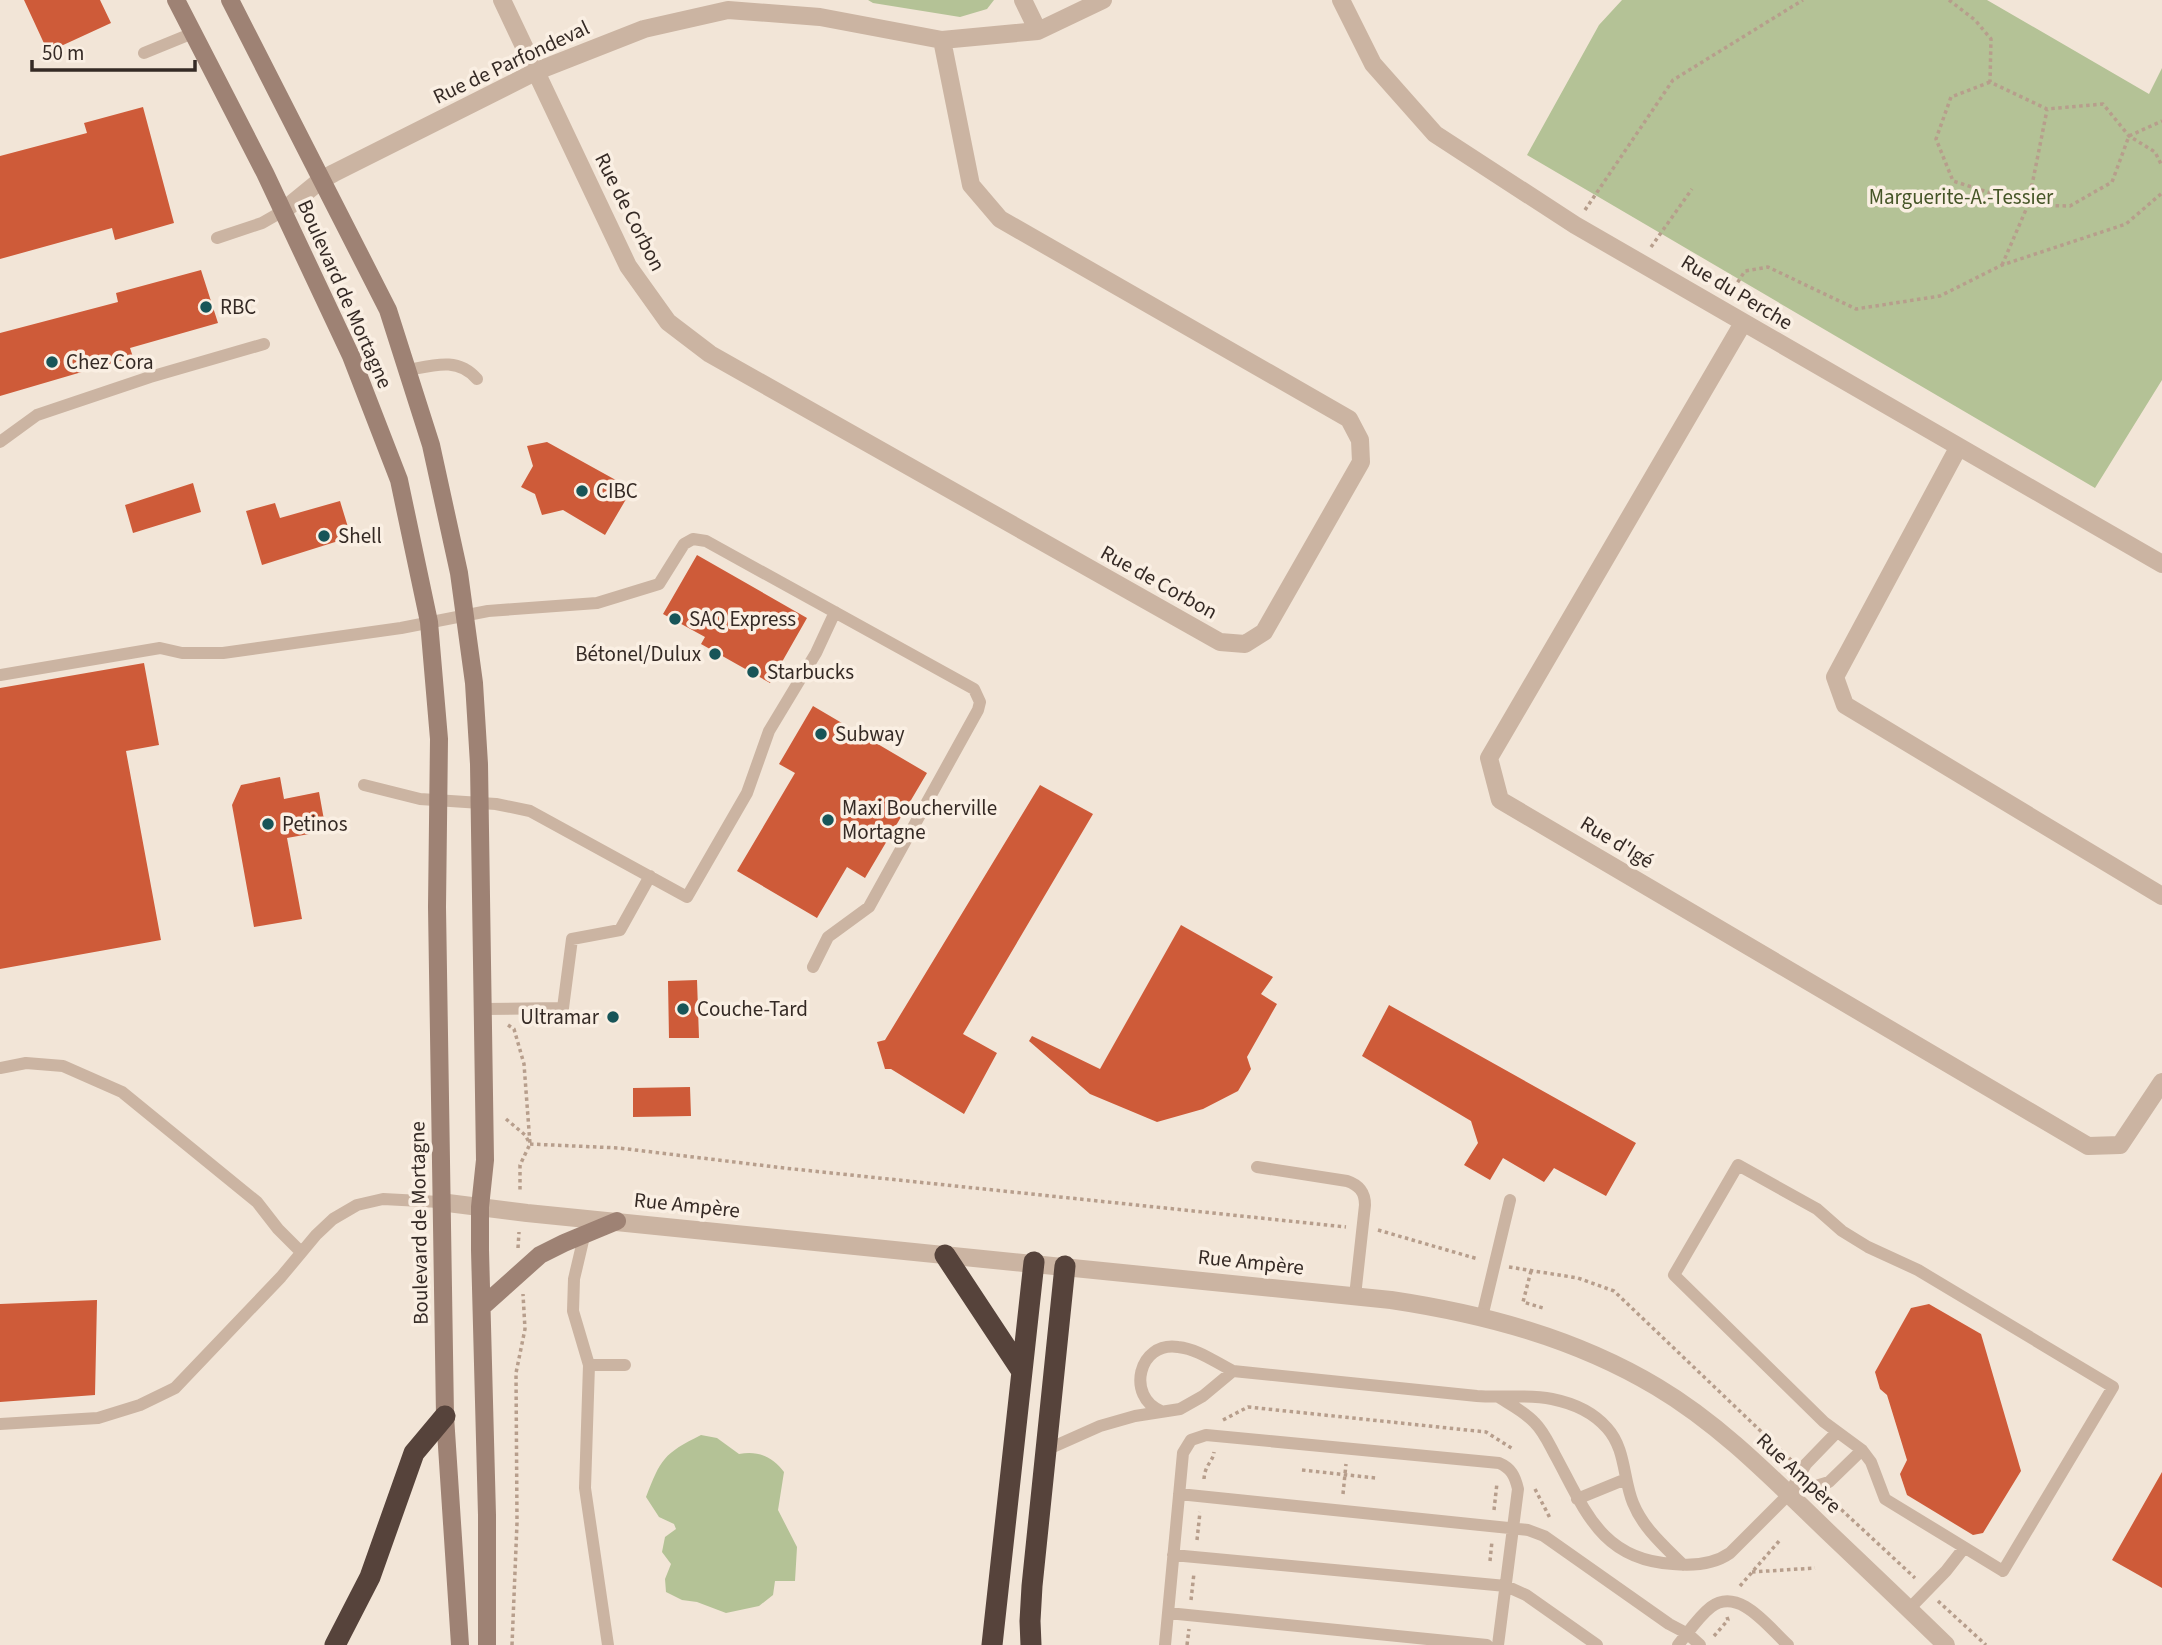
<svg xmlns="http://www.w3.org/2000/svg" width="2162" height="1645" font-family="'Source Sans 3',sans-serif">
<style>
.green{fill:#b4c296}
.building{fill:#ce5b39}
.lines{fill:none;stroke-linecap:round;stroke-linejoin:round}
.path{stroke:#b79e8c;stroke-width:3.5;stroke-dasharray:3.5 3.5;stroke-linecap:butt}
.service{stroke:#cbb4a2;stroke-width:12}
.minor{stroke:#cbb4a2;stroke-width:18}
.tertiary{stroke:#cbb4a2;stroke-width:18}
.secondary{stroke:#9e8274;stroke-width:18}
.motorway{stroke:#56433b;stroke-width:21}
.poi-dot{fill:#185558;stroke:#faefe3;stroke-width:2.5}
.labels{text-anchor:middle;stroke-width:7;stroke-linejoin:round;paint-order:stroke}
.street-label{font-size:21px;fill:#352a25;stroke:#faefe3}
.park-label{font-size:21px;fill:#455527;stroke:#faefe3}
.poi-label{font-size:21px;fill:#352a25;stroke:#faefe3;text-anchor:start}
</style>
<rect width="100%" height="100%" fill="#f2e5d7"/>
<path class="green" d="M868,0H994L987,9L960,17L873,3Z
M1622,0H1987L2149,94L2162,68V380L2095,488L1527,155L1599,25Z
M701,1435L717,1438L739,1454C758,1450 773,1457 784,1472L778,1510L797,1547L795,1581H775L773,1595L759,1606L726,1613L697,1602L682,1600L666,1592L665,1579L671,1564L662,1552L665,1537L676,1529L674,1524L659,1517L646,1497C661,1459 663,1454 701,1435Z"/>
<path class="building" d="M24,0H100L111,23L48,52Z
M143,107L174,223L115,240L112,228L0,259V156L87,133L84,123Z
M201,270L218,323L130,348L133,357L0,396V333L118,302L116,293Z
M547,442L632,489L605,535L563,510L542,515L535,494L521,487L533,466L527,446Z
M193,483L201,512L133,533L125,505Z
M340,501L351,537L262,565L246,511L275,503L280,518Z
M697,555L807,618L770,683L701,644L705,637L663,614Z
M144,663L159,745L126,751L161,940L0,969V688Z
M813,706L927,773L865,878L847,867L817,918L737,871L795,773L779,764Z
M280,777L284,799L319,792L326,831L287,838L302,919L254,927L232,805L241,785Z
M1040,785L1093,814L963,1034L997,1053L964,1114L891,1069H885L877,1042L885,1040Z
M1181,925L1273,977L1261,994L1277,1004L1247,1057L1251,1069L1238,1091L1203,1109L1157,1122L1090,1094L1029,1041L1032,1036L1100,1069Z
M697,980L699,1038H669L668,981Z
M1389,1005L1636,1143L1606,1196L1554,1168L1544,1182L1503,1158L1490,1180L1464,1165L1478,1143L1471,1121L1362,1056Z
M690,1087L691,1116L633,1117V1088Z
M97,1300L95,1395L0,1402V1304Z
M1929,1304L1981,1334L2021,1471L1983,1533L1973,1535L1907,1495L1900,1474L1907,1460L1887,1395L1880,1389L1875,1372L1911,1308Z
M2162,1472V1588L2112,1560Z"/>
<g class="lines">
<path class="path" d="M1949,0L1975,20L1991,39L1990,82L2047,109L2103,104L2129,136L2155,152L2162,166
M1990,82L1951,97L1936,139L1953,181L2028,205L2070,206L2112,182L2129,136L2162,121
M1585,210L1673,80L1803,0
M1651,247L1692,189
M2002,265L2028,205L2047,110
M1730,294L1745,271L1768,267L1856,309L1940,296L2002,265L2126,224L2162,193
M508,1025L514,1029L524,1064L530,1144L520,1165V1192
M506,1119L525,1135L529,1142
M530,1144L619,1148L784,1168L1346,1227
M1378,1230L1478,1259
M518,1248L519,1232
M1509,1267L1578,1278L1614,1291L1791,1460
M1531,1271L1523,1302L1543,1308
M1223,1420L1248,1407L1486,1432L1513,1449
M1302,1470L1376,1478
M1204,1479C1205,1464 1213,1462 1214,1452
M1535,1489L1551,1520
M1343,1494L1346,1464
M1831,1500L1915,1578
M1494,1510L1497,1483
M1197,1540L1200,1512
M1490,1561L1492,1541
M1752,1572L1815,1568
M1740,1586L1780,1540
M1191,1600L1194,1573
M1938,1601L1986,1645
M1714,1636L1728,1620L1727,1617
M512,1645L517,1523L516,1373L525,1329L523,1294
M1187,1645L1189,1629"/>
<path class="service" d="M144,53L193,33
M217,238L262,223L283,211
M409,370C434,365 458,357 477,379
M0,442L37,415L150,377L264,344
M0,675L160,648L182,653H223L401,628L488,611L597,603L659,584L684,544L693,539L706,541L974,689L980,702L978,710L869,907L828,937L813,967
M364,785L420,799L496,804L530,811L687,897L747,793L769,731L816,653L835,612
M483,1009L563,1008L572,939L620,930L650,876
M0,1068L26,1063L63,1066L122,1092L257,1202L278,1229L301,1252
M1738,1165L1817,1209L1842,1231L1868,1247L1918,1270L2113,1387L2003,1571L1885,1499L1871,1462L1862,1450L1824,1422L1674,1275Z
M1257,1167L1347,1181C1359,1185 1365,1192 1365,1205L1355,1296
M586,1228L574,1279L573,1311L589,1365L585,1488L608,1645
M1482,1317L1510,1200
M589,1365H625
M1500,1398C1513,1406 1525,1412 1535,1423C1544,1432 1549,1444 1555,1455C1585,1510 1601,1560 1673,1564C1693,1566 1713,1565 1730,1553L1789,1494L1806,1464L1837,1432
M1161,1411C1126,1397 1138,1341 1178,1347C1198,1349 1215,1362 1233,1371C1314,1379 1396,1388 1477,1396C1502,1398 1527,1394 1552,1399C1572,1403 1593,1412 1607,1428C1626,1449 1623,1479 1633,1503C1643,1528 1664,1546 1683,1565
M0,1424L98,1418L140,1405L175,1388L281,1277L316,1235L333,1219L357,1205L383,1199L440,1202
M1046,1450L1100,1426L1135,1416L1180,1409L1203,1396L1233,1371
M1179,1494L1528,1530L1544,1536L1669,1624L1688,1634L1700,1645
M1789,1494L1829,1482L1862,1450
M1577,1499L1626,1479
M1173,1555L1506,1586L1526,1595L1597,1645
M1909,1609L1946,1571L1964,1548
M1168,1613L1487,1645
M1165,1645L1183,1453L1191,1440L1206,1435L1499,1463C1511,1468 1515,1476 1518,1489L1498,1645
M1678,1645C1688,1633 1698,1617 1711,1607C1739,1586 1769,1628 1788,1645"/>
<path class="minor" d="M502,0L628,266L668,322L710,354L1220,642L1245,644L1264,632L1361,462L1360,440L1349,419L1000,219L971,185L942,40
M1023,0L1038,31
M1341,0L1373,64L1435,134L1575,225L2162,564
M283,211L321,180L334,173L537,71L644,29L728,10L820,17L942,40L1038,31L1103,0
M1743,323L1489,758L1500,800L2088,1146L2120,1145L2162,1082
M1958,448L1835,677L1845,705L2162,896"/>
<path class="tertiary" d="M440,1202L527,1213L1391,1300C1484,1314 1575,1338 1657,1387C1721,1425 1774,1480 1827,1531C1867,1569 1907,1607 1946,1645"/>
<path class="secondary" d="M176,0L265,173L351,356L399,480L429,622L439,739L437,907L445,1416L460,1645
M230,0L388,310L431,445L459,573L474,683L479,764L485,1160L480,1207V1250L487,1515V1645
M483,1306L540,1255L564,1243L617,1221"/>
<path class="motorway" d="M945,1255L1021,1370
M335,1645L370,1577L414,1453L445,1416
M992,1645L1034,1262
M1031,1645L1030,1621L1032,1586L1065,1266"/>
</g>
<g class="poi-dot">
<circle cx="206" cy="307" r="7"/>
<circle cx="52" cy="362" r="7"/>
<circle cx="582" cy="491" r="7"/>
<circle cx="324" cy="536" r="7"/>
<circle cx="675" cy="619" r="7"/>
<circle cx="715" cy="654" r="7"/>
<circle cx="753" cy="672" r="7"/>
<circle cx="821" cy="734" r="7"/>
<circle cx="828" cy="820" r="7"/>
<circle cx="268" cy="824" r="7"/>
<circle cx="683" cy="1009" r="7"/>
<circle cx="613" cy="1017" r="7"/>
</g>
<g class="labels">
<g class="street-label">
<text transform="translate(511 62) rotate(-25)" y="7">Rue de Parfondeval</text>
<text transform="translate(630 212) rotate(63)" y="7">Rue de Corbon</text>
<text transform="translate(1737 292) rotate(31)" y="7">Rue du Perche</text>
<text transform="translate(345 294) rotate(66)" y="7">Boulevard de Mortagne</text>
<text transform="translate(1159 582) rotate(29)" y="7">Rue de Corbon</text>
<text transform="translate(1617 842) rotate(31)" y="7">Rue d'Igé</text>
<text transform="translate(687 1205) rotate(6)" y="7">Rue Ampère</text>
<text transform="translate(419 1223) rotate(-91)" y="7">Boulevard de Mortagne</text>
<text transform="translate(1251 1262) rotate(6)" y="7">Rue Ampère</text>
<text transform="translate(1799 1473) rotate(43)" y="7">Rue Ampère</text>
</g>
<g class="park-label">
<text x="1961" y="204">Marguerite-A.-Tessier</text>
</g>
<g class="poi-label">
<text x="220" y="314">RBC</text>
<text x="66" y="369">Chez Cora</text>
<text x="596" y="498">CIBC</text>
<text x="338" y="543">Shell</text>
<text x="689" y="626">SAQ Express</text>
<text x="701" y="661" text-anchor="end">Bétonel/Dulux</text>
<text x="767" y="679">Starbucks</text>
<text x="835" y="741">Subway</text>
<text x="842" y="815">Maxi Boucherville<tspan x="842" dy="24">Mortagne</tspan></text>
<text x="282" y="831">Petinos</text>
<text x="697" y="1016">Couche-Tard</text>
<text x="599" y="1024" text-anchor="end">Ultramar</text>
</g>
</g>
<path d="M32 60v10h163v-10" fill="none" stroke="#352a25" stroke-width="3.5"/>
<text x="42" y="60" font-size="21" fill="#352a25" stroke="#faefe3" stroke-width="5" paint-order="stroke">50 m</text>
</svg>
